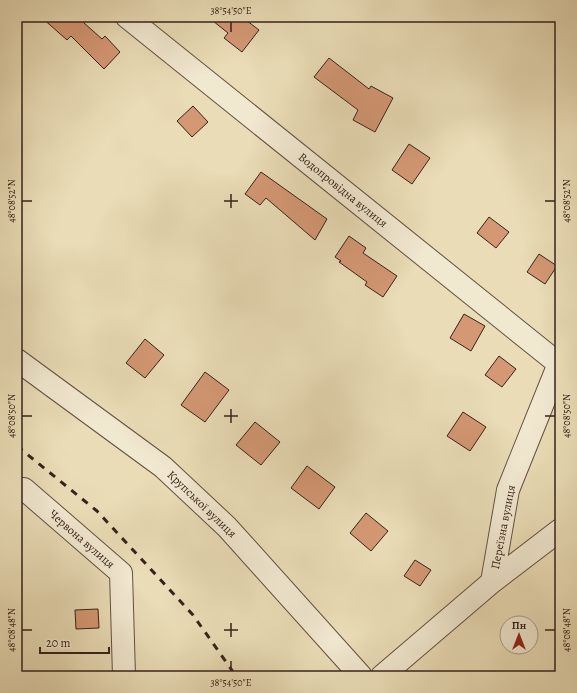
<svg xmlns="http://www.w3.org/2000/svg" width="577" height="693" font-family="Alegreya,serif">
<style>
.building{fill:#d49874;stroke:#37221a}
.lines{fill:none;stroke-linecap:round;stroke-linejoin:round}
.minor-casing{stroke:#645041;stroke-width:24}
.minor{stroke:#f1e8d0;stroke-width:22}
.rail{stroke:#37221a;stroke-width:3;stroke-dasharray:7 7;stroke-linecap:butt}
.ticks{fill:none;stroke:#37221a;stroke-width:1.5}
.labels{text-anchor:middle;stroke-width:3;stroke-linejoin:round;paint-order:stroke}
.street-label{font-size:12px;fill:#37221a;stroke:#f1e8d0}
.neatline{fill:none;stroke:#37221a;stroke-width:1.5}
.ticks-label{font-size:10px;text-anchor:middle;fill:#37221a}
</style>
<rect width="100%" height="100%" fill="#e9dcb6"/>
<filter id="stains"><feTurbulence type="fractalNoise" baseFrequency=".005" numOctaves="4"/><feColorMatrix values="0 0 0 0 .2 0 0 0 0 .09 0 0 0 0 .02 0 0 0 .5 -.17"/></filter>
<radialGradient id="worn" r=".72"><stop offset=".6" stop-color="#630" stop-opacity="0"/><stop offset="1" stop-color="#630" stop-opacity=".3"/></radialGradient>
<path class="building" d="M41,17H88L83,22L102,39L105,36L120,52L104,69L71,36L67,40Z
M208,17H242L259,30L242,52L224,38L228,33Z
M329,58L369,89L371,86L393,98L375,132L353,120L358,110L314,77Z
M193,106L208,122L192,137L177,121Z
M409,144L430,158L412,184L392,170Z
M261,172L327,219L315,240L266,198L260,205L245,194Z
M489,217L509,232L496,248L477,233Z
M349,236L366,248L363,253L397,276L383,297L365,285L367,282L339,262L341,261L335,257Z
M539,254L557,266L545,284L527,272Z
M464,314L485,326L471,351L450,338Z
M145,339L164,355L145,378L126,363Z
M499,356L516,369L502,387L485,375Z
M205,372L229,390L205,422L181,405Z
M463,412L486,427L470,451L447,436Z
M255,422L280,442L261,465L236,445Z
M307,466L335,487L319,509L291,488Z
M366,513L388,531L371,551L350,533Z
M415,560L431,570L420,586L404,576Z
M98,609L99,628L76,629L75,610Z"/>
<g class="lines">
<g class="minor-casing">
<path id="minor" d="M127,17L559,364
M17,360L163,467L227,527L361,676
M17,489H24L121,573L124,676
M492,582L560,530
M382,676L492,582L508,490L560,361"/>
</g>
<use href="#minor" class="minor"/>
<path class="rail" d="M17,446L97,511L193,615L236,676"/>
</g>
<path class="ticks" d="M231,22V32M231,194V208M22,201H32M224,201H238M545,201H555M231,409V423M22,416H32M224,416H238M545,416H555M231,623V637M22,630H32M224,630H238M545,630H555M231,661V671"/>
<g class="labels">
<g class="street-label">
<text transform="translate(343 190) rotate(39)" y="4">Водопровідна вулиця</text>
<text transform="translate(202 504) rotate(44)" y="4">Крупської вулиця</text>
<text transform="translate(503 527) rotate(-79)" y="4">Переїзна вулиця</text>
<text transform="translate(82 539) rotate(41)" y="4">Червона вулиця</text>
</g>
</g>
<rect width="577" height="693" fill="none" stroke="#e9dcb6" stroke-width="44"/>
<g transform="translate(519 635)"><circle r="19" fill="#f1e8d0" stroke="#a79987"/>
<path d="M0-3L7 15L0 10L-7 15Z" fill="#8f2418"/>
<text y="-6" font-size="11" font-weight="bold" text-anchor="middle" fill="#37221a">Пн</text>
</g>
<path d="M40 647v6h69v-6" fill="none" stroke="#37221a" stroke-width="2"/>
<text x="46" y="647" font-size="12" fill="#37221a" stroke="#f1e8d0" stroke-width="3" paint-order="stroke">20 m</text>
<rect x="22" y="22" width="533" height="649" class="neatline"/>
<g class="ticks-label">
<text x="231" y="14">38°54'50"E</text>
<text transform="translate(11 201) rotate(-90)" y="4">48°08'52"N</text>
<text transform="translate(566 201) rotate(-90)" y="4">48°08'52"N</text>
<text transform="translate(11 416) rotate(-90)" y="4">48°08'50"N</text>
<text transform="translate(566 416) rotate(-90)" y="4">48°08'50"N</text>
<text transform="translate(11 630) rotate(-90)" y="4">48°08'48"N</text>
<text transform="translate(566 630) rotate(-90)" y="4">48°08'48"N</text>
<text x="231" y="686">38°54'50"E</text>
</g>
<rect width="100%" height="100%" filter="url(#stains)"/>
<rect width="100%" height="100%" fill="url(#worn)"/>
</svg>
